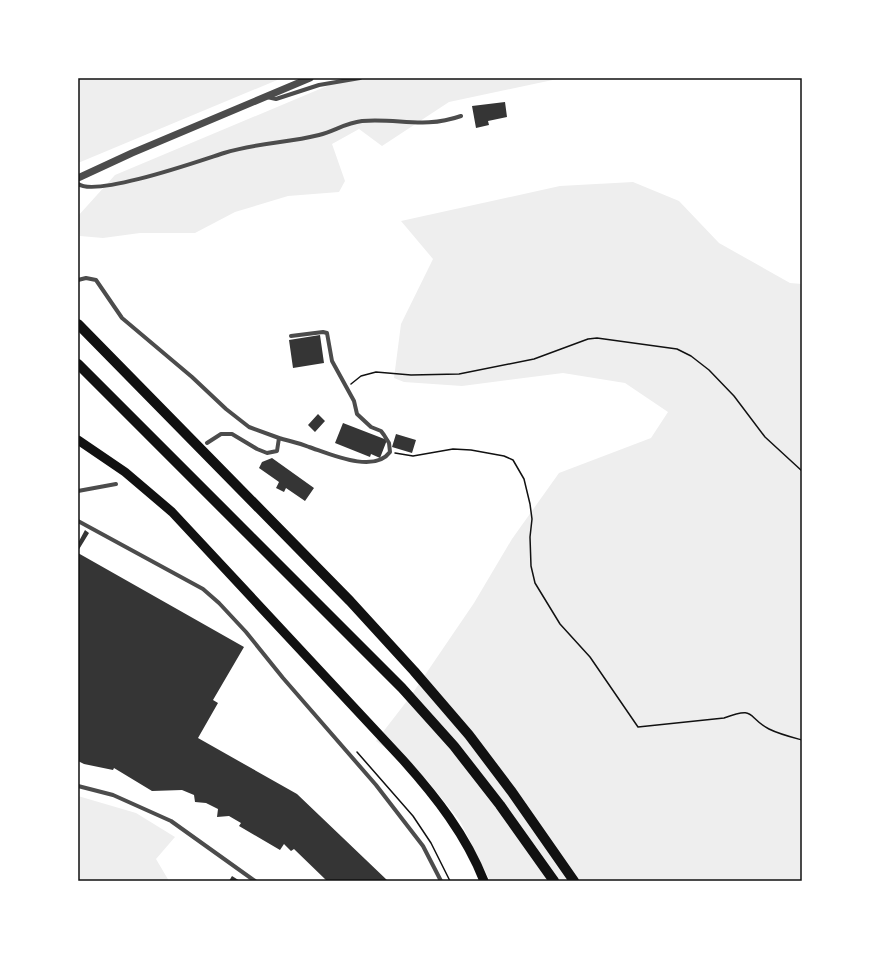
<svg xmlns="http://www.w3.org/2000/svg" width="880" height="959" font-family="Overpass,sans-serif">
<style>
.green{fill:#eee}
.building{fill:#353535}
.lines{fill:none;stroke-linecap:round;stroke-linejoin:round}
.path{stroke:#111;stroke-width:1.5}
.minor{stroke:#4c4c4c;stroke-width:4}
.tertiary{stroke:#4c4c4c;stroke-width:7}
.primary{stroke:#111;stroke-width:9}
.motorway{stroke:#111;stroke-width:10}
.neatline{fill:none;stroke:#111;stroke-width:1.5}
</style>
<rect width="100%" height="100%" fill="#fff"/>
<path class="green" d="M78,78H282L78,163Z
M346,78H562L449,102L382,146L359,129L332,144L345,181L339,192L288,196L235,212L195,233H140L103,238L80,236L78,216L115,175Z
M633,182L679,201L719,243L790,283L802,284V881H490L460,821L426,779L376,741L410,697L474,603L512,539L559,473L651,438L668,412L625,383L563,373L462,386L404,382L394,378L401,324L433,259L401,221L560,186Z
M78,796L136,813L175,837L156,859L169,881H78Z"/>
<path class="building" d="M505,102L507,117L488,121L489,125L476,128L472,106Z
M320,335L324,363L293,368L289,340Z
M318,414L325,421L315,432L308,425Z
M343,423L387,440L380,458L371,454L370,457L335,443Z
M396,434L416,440L412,453L392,447Z
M272,458L314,488L305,501L286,488L284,492L276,488L279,482L259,468L262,462Z
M85,530L89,533L78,551V543Z
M78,553L244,647L213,700L218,703L198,738L297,794L388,881H327L294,849L291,851L284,844L280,850L239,826L241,823L229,816L217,817L218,809L206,803L195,802L194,795L182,790L152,791L114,768L113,770L84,764L78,761Z
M232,876L240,881H229Z"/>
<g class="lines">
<path class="path" d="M351,384L361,376L376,372L411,375L459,374L534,359L588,339L597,338L677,349L691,356L709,370L734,396L765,437L802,471
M395,453L413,456L453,449L471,450L504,456L513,460L524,479L530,504L532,519L530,537L531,566L535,583L560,624L590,657L638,727L724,718C757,706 746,717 769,729C779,734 791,737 802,740
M357,752L413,816L431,843L450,881"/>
<path class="minor" d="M267,97L276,99L319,85L360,78
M78,184C97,197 199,161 224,153C255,143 288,143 319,135C335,131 345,123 362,121C399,118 424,129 461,116
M78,280L86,278L96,280L122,318L192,377L226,409L249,427L279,438
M207,443L221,434H232L257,449L267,453L277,451L279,438C289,441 299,443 309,447C330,454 374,474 390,452L389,443L384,435L381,431L371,427L357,414L354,401L332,361L327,333L323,332L291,336
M78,491L116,484
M78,521L203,589L219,603L246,632L283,678L376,785L423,846L441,881
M78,786L113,795L171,821L255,881"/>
<path class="tertiary" d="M78,178L132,153L310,78"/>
<path class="primary" d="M78,440L125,472L172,512L403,760C436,797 466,835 484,881"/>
<path class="motorway" d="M78,324L350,601L414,671L469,735L512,792L574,881
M78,364L402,688L454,746L500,805L554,881"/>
</g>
<rect width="880" height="959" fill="none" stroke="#ffffff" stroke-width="158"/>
<rect x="79" y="79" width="722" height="801" class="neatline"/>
</svg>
